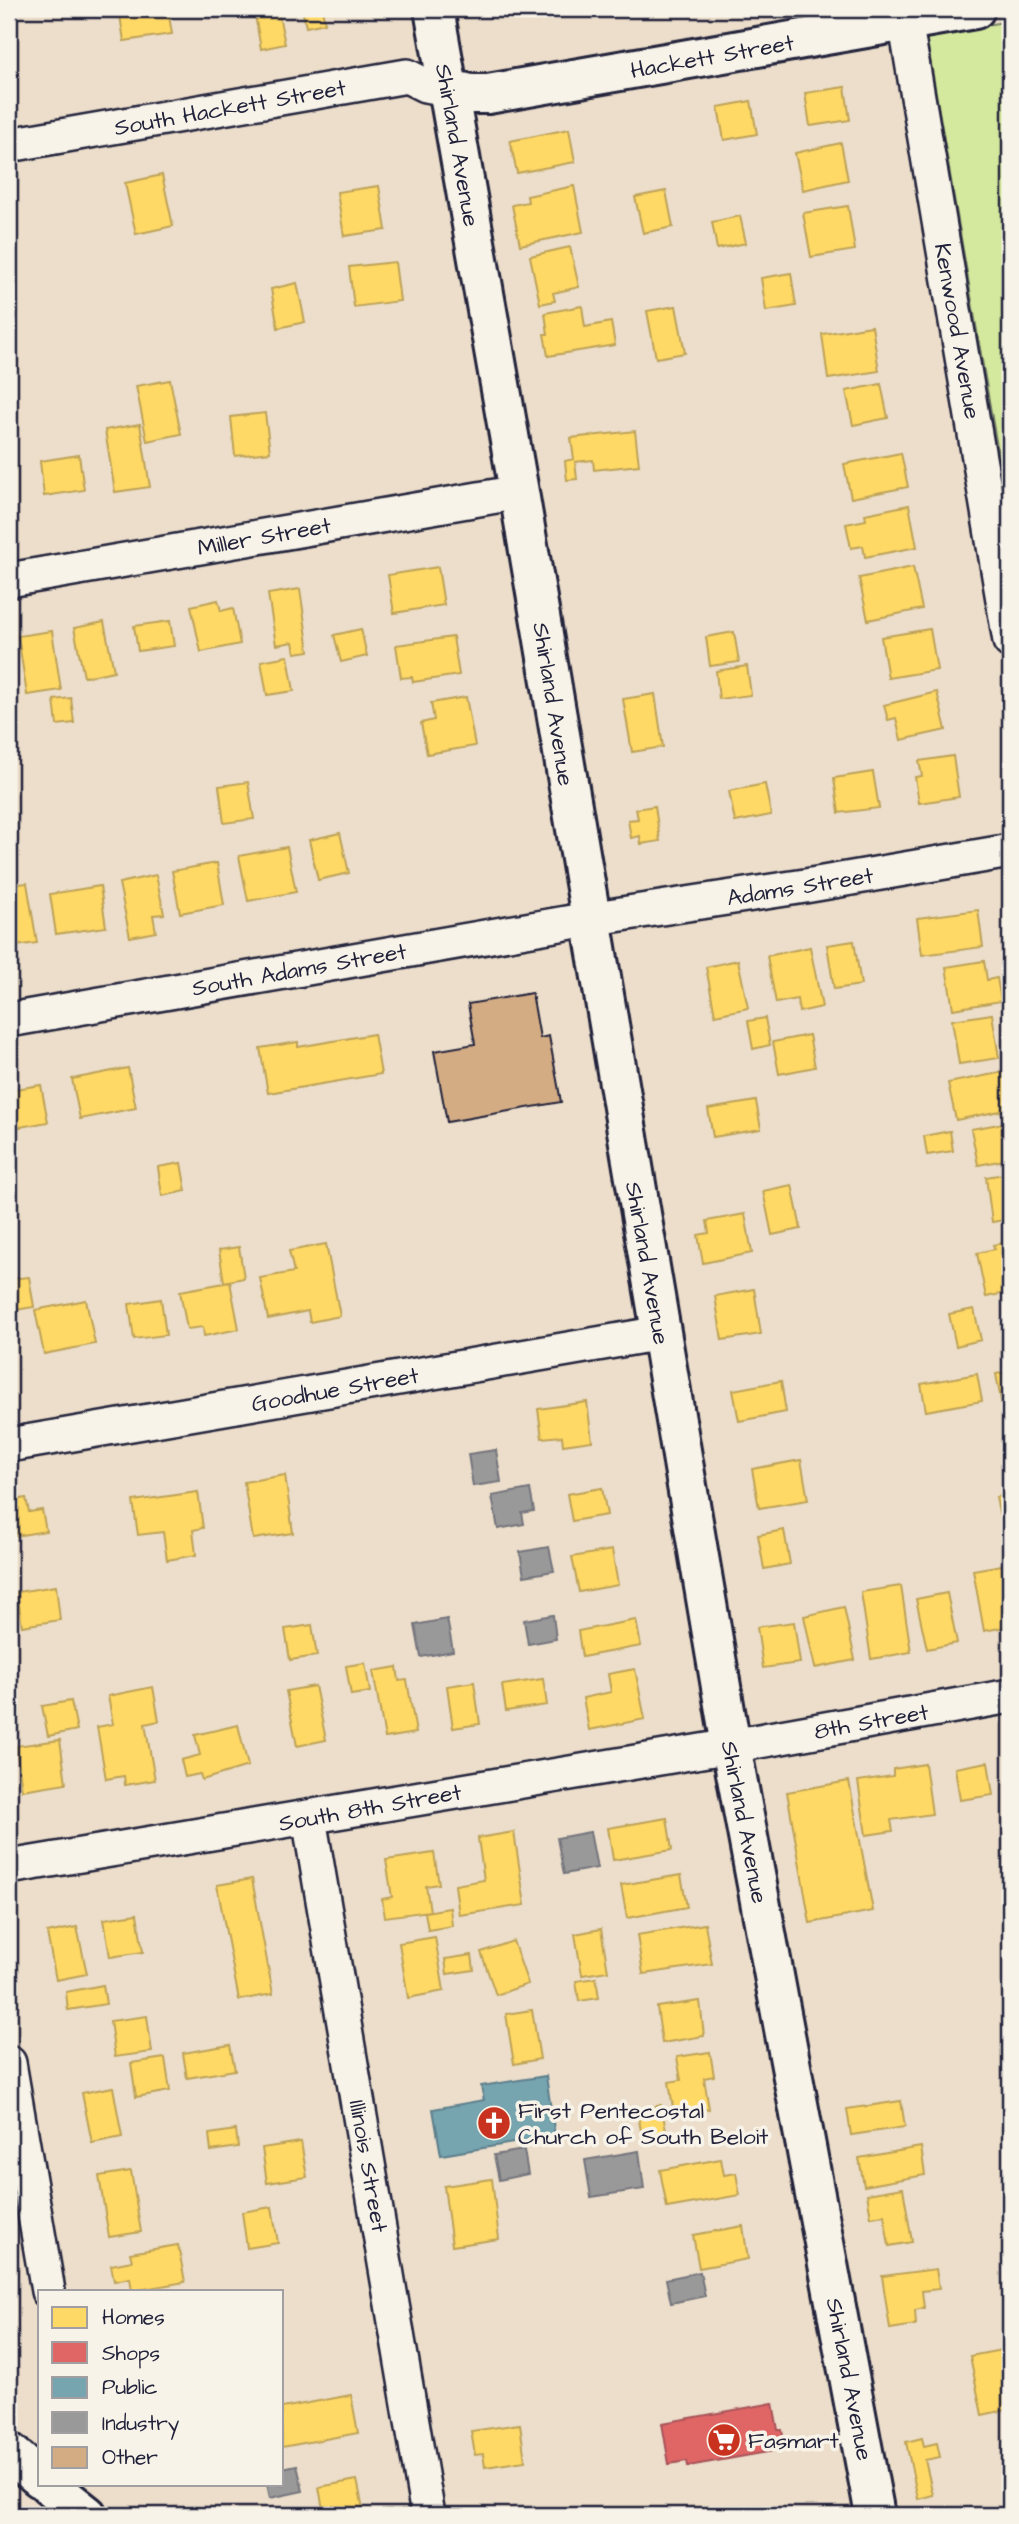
<svg xmlns="http://www.w3.org/2000/svg" width="1019" height="2524" font-family="'Architects Daughter',sans-serif">
<style>
.green{fill:#d4e99d;stroke:#7b866c;stroke-width:2}
.homes{fill:#ffd966;stroke:#bda259;stroke-width:2}
.shops{fill:#e06666;stroke:#a75259;stroke-width:2}
.public{fill:#76a5af;stroke:#5d7e8c;stroke-width:2}
.industry{fill:#999;stroke:#75757d;stroke-width:2}
.building{fill:#d3ac84;stroke:#22223b;stroke-width:2}
.lines{fill:none;stroke-linecap:round;stroke-linejoin:round}
.street-casing{stroke:#22223b;stroke-width:38}
.secondary-casing{stroke:#22223b;stroke-width:44}
.street{stroke:#f7f3e8;stroke-width:33}
.secondary{stroke:#f7f3e8;stroke-width:38}
.labels{text-anchor:middle;stroke-width:7;stroke-linejoin:round;paint-order:stroke}
.street-label{font-size:23px;fill:#22223b;stroke:#f7f3e8}
.poi-label{font-size:23px;fill:#22223b;stroke:#f7f3e8;text-anchor:start}
</style>
<rect width="100%" height="100%" fill="#ecdeca"/>
<filter id="ink" filterUnits="userSpaceOnUse"><feTurbulence type="fractalNoise" baseFrequency=".0143" numOctaves="2"/><feDisplacementMap in="SourceGraphic" scale="14" xChannelSelector="R" yChannelSelector="G"/><feConvolveMatrix kernelMatrix="1 2 1 2 8 2 1 2 1" color-interpolation-filters="sRGB"/></filter>
<g filter="url(#ink)">
<path class="green" d="M1010,21V522L926,35Z"/>
<path class="homes" d="M119,9H168L172,34L124,41Z
M220,9H248V12L221,17Z
M302,9H326H322L325,23L306,27Z
M490,9H526L491,16Z
M528,9H546L547,13L530,16Z
M278,11L285,44L261,49L255,15Z
M845,87L850,120L810,126L805,93Z
M751,101L757,134L724,140L718,107Z
M569,129L575,162L517,173L510,141Z
M841,143L848,180L803,190L795,153Z
M162,175L173,226L136,234L125,183Z
M379,186L386,230L344,236L337,192Z
M574,186L583,232L520,245L512,205L528,202L527,196Z
M666,191L673,227L643,233L635,197Z
M848,206L855,250L811,257L803,213Z
M740,216L746,243L717,249L712,222Z
M570,247L579,287L553,293L555,301L540,304L530,256Z
M395,262L400,301L354,307L349,267Z
M791,273L796,306L766,311L761,278Z
M297,283L305,322L278,328L271,289Z
M582,306L585,327L611,322L615,345L548,356L544,334H548L545,313Z
M676,306L685,353L656,358L647,311Z
M872,326L879,371L828,379L822,334Z
M170,380L181,434L147,441L136,386Z
M881,384L888,418L853,425L846,391Z
M265,413L270,452L235,456L231,417Z
M140,424L150,487L115,492L105,430Z
M635,431L639,465L594,470L593,460L575,462L577,479L567,480L565,461L574,459L571,438Z
M901,453L908,487L851,498L844,464Z
M79,455L84,490L44,496L40,461Z
M909,505L917,547L865,557L863,546L851,548L846,524L866,520L865,514Z
M438,567L444,605L394,613L388,575Z
M913,567L922,609L868,620L859,578Z
M300,589L309,651L295,653L293,642L276,645L268,594Z
M218,600L221,611L233,608L240,644L201,652L191,606Z
M170,621L174,646L138,651L134,626Z
M104,622L114,671L84,677L74,628Z
M361,629L367,656L341,662L334,635Z
M930,629L937,670L888,678L881,637Z
M52,631L61,690L27,695L18,636Z
M734,632L739,662L710,666L706,637Z
M453,637L459,675L413,682L412,677L401,678L396,645Z
M288,656L294,691L267,695L261,661Z
M747,666L751,695L719,699L716,671Z
M937,692L946,730L901,740L896,718L888,720L884,705Z
M655,694L663,747L632,752L623,699Z
M466,697L475,746L427,754L421,723L434,720L431,703Z
M71,698L74,723L57,725L54,700Z
M953,756L959,797L919,803L915,777L922,776L919,761Z
M873,772L879,808L839,813L834,778Z
M248,782L254,819L224,823L219,786Z
M765,784L771,815L735,822L729,791Z
M655,806L660,841L641,844L640,836L631,838L628,820L638,819L636,809Z
M340,833L349,873L318,880L309,840Z
M287,847L296,892L248,901L239,856Z
M217,863L224,905L180,913L172,871Z
M156,875L164,914L153,915L156,932L130,937L119,883Z
M27,883L37,943L9,947V885Z
M100,886L106,927L56,934L50,894Z
M978,910L983,947L922,955L917,918Z
M854,941L861,985L834,989L827,945Z
M810,947L822,1007L799,1012L797,999L776,1003L767,956Z
M738,960L748,1008L715,1015L706,967Z
M984,961L987,980L997,978L1001,1001L953,1009L946,967Z
M992,1014L999,1058L959,1064L952,1020Z
M765,1018L770,1045L753,1049L748,1021Z
M374,1034L381,1074L268,1093L260,1048L298,1042V1047Z
M809,1035L815,1067L779,1074L773,1042Z
M128,1068L136,1108L80,1119L72,1079Z
M1009,1071L1010,1109L956,1120L948,1083Z
M41,1085L48,1122L9,1129V1090Z
M756,1101L761,1129L713,1137L708,1109Z
M1010,1122V1159L978,1165L971,1129Z
M950,1131L953,1151L927,1155L924,1136Z
M181,1163L186,1191L162,1196L158,1167Z
M1010,1173V1219L992,1222L986,1177Z
M792,1185L801,1229L772,1235L763,1191Z
M745,1214L752,1253L703,1263L698,1235L709,1233L707,1221Z
M1010,1241V1292L986,1297L977,1253L995,1249L993,1245Z
M326,1244L340,1316L310,1322L308,1311L268,1319L260,1278L294,1272L289,1251Z
M239,1247L244,1278L224,1282L219,1250Z
M29,1277L34,1307L9,1311V1279Z
M230,1282L239,1329L204,1336L203,1327L187,1329L180,1291Z
M754,1289L761,1334L722,1340L715,1296Z
M161,1299L166,1335L134,1339L129,1304Z
M86,1300L95,1344L44,1354L35,1310Z
M974,1309L981,1340L956,1346L949,1314Z
M1010,1371V1410L1003,1411L996,1374Z
M977,1374L982,1401L926,1411L921,1384Z
M781,1381L786,1412L739,1421L733,1390Z
M587,1402L592,1441L563,1445L562,1436L542,1438L538,1409Z
M801,1460L808,1500L759,1508L752,1469Z
M285,1475L293,1533L253,1539L244,1482Z
M602,1488L607,1515L572,1521L567,1494Z
M198,1492L203,1528L193,1530L196,1555L167,1560L163,1532L138,1535L133,1501Z
M1010,1494V1516L1000,1517L996,1497Z
M26,1498L29,1512L42,1510L46,1531L9,1537V1501Z
M784,1530L790,1564L764,1569L758,1535Z
M612,1550L618,1585L579,1592L572,1557Z
M1002,1565L1010,1626L984,1631L973,1570Z
M56,1586L60,1620L22,1626L17,1592Z
M901,1586L911,1652L871,1659L861,1592Z
M947,1593L957,1643L927,1649L916,1599Z
M844,1607L855,1660L815,1668L804,1616Z
M636,1620L641,1646L582,1657L578,1631Z
M794,1622L800,1663L763,1668L757,1627Z
M312,1625L317,1656L290,1660L285,1629Z
M365,1663L370,1692L351,1695L346,1666Z
M397,1667L399,1681L407,1680L416,1733L385,1738L373,1671Z
M635,1669L645,1719L589,1730L583,1698L611,1692L608,1674Z
M543,1679L547,1705L506,1711L502,1685Z
M474,1682L480,1724L453,1728L447,1686Z
M315,1686L326,1740L297,1746L286,1691Z
M153,1687L159,1721L145,1724L155,1780L125,1785L124,1776L106,1779L97,1727L113,1724L108,1696Z
M71,1701L77,1730L48,1736L42,1706Z
M238,1725L248,1766L202,1780L200,1774L185,1777L181,1760L200,1755L195,1735Z
M60,1740L66,1783L22,1790L16,1746Z
M988,1762L993,1795L960,1800L955,1768Z
M925,1764L932,1814L891,1820L893,1831L866,1835L858,1781L893,1776V1769Z
M849,1781L873,1911L810,1923L787,1792Z
M667,1818L672,1850L613,1860L608,1828Z
M514,1832L525,1905L459,1915L455,1885L484,1880L478,1838Z
M434,1853L439,1884L426,1886L430,1911L385,1917L382,1899L392,1897L386,1860Z
M681,1875L687,1907L627,1918L621,1885Z
M252,1879L273,1994L239,2000L217,1885Z
M450,1908L452,1926L428,1930L425,1912Z
M137,1914L143,1952L110,1957L104,1919Z
M705,1924L712,1964L643,1974L637,1935Z
M77,1927L87,1974L56,1980L47,1933Z
M601,1929L608,1971L582,1975L575,1934Z
M435,1937L444,1991L408,1998L399,1943Z
M513,1941L528,1984L496,1995L481,1952Z
M472,1955L474,1970L447,1974L445,1959Z
M596,1978L599,1998L579,2001L576,1981Z
M103,1985L106,2004L68,2010L66,1992Z
M700,2001L704,2036L662,2043L657,2007Z
M532,2010L540,2059L514,2064L506,2014Z
M147,2016L152,2052L115,2057L110,2021Z
M230,2045L235,2070L187,2078L183,2053Z
M710,2052L714,2076L704,2078L709,2109L674,2114L669,2082L681,2080L677,2057Z
M165,2058L170,2091L136,2097L131,2063Z
M113,2087L122,2137L92,2143L82,2093Z
M901,2101L905,2127L851,2135L847,2109Z
M661,2105L667,2135L643,2140L637,2111Z
M236,2130L238,2147L211,2151L209,2134Z
M301,2142L307,2177L267,2183L262,2148Z
M921,2147L925,2175L864,2186L859,2158Z
M721,2159L724,2175L736,2173L740,2195L667,2208L660,2170Z
M131,2171L141,2232L109,2237L99,2176Z
M492,2179L499,2239L452,2246L444,2186Z
M903,2188L912,2242L889,2246L884,2215L871,2217L867,2194Z
M272,2207L278,2243L247,2248L242,2212Z
M743,2226L748,2259L699,2268L693,2235Z
M178,2245L185,2282L132,2291L130,2278L114,2281L111,2265L132,2261L130,2253Z
M936,2269L939,2289L922,2291L924,2308L915,2310L916,2325L890,2329L882,2276Z
M1007,2349L1010,2364V2409L982,2415L970,2356Z
M351,2395L358,2433L282,2447V2408Z
M520,2424L525,2461L485,2467L483,2454L475,2455L471,2431Z
M922,2438L924,2446L937,2443L940,2457L925,2460L933,2495L918,2499L906,2442Z
M357,2480L364,2513L324,2515L319,2487Z"/>
<path class="shops" d="M773,2403L778,2430H782L785,2449L688,2466L687,2461L669,2464L662,2423Z"/>
<path class="public" d="M546,2076L555,2136L441,2155L433,2109L484,2100L481,2086Z"/>
<path class="industry" d="M496,1450L501,1482L473,1486L468,1454Z
M530,1489L534,1511L522,1513L524,1524L498,1529L492,1496Z
M549,1547L554,1571L524,1576L520,1552Z
M553,1615L556,1639L528,1644L524,1620Z
M447,1619L453,1651L421,1657L415,1625Z
M590,1832L597,1868L564,1874L557,1838Z
M524,2150L528,2174L499,2180L494,2155Z
M639,2151L644,2189L591,2197L585,2160Z
M700,2272L705,2296L671,2303L666,2279Z
M297,2465L303,2491L270,2498L267,2484H282V2468Z"/>
<path class="building" d="M532,993L540,1038L549,1036L561,1102L447,1122L434,1051L475,1044L468,1004Z"/>
<g class="lines">
<g class="street-casing">
<path id="street" d="M905,20L1010,641
M9,145L407,76L425,85L449,89
M9,580L519,492
M9,1020L589,919L805,886L1010,851
M9,1445L661,1333
M309,1818L428,2515
M9,1867L731,1746L1010,1696
M9,2063L48,2291"/>
</g>
<g class="secondary-casing">
<path id="secondary" d="M434,9L519,492L731,1746L875,2515
M449,89L471,94H488L975,9
M9,2452L40,2478
M48,2484L87,2515"/>
</g>
<use href="#street" class="street"/>
<use href="#secondary" class="secondary"/>
</g>
</g>
<defs>
<g id="church-disc" transform="scale(1.75)"><circle r="9.5" fill="#c8321e" stroke="#f7f3e8"/><path d="M-1.2-6h2.4v3.5h3.3v2.4h-3.3V6h-2.4V-.1h-3.3v-2.4h3.3Z" fill="#fff"/></g>
<g id="supermarket-disc" transform="scale(1.75)"><circle r="9.5" fill="#c8321e" stroke="#f7f3e8"/><path d="M-6-5.5h2.5l.6 2H6L4.5 2H-2.5L-4.4-4H-6ZM-1.5 3.2a1.3 1.3 0 1 0 .1 0ZM3 3.2a1.3 1.3 0 1 0 .1 0Z" fill="#fff"/></g>
</defs>
<g fill-rule="evenodd">
<use href="#church-disc" x="494" y="2123"/>
<use href="#supermarket-disc" x="724" y="2440"/>
</g>
<g class="labels">
<g class="street-label">
<text transform="translate(712 56) rotate(-10)" y="8">Hackett Street</text>
<text transform="translate(230 107) rotate(-10)" y="8">South Hackett Street</text>
<text transform="translate(458 145) rotate(80)" y="8">Shirland Avenue</text>
<text transform="translate(958 331) rotate(80)" y="8">Kenwood Avenue</text>
<text transform="translate(264 536) rotate(-10)" y="8">Miller Street</text>
<text transform="translate(554 704) rotate(81)" y="8">Shirland Avenue</text>
<text transform="translate(800 886) rotate(-9)" y="8">Adams Street</text>
<text transform="translate(299 969) rotate(-10)" y="8">South Adams Street</text>
<text transform="translate(648 1263) rotate(80)" y="8">Shirland Avenue</text>
<text transform="translate(335 1389) rotate(-10)" y="8">Goodhue Street</text>
<text transform="translate(871 1721) rotate(-10)" y="8">8th Street</text>
<text transform="translate(370 1807) rotate(-10)" y="8">South 8th Street</text>
<text transform="translate(745 1822) rotate(79)" y="8">Shirland Avenue</text>
<text transform="translate(369 2166) rotate(80)" y="8">Illinois Street</text>
<text transform="translate(850 2379) rotate(79)" y="8">Shirland Avenue</text>
</g>
<g class="poi-label">
<text x="518" y="2118">First Pentecostal<tspan x="518" dy="26">Church of South Beloit</tspan></text>
<text x="748" y="2448">Fasmart</text>
</g>
</g>
<rect width="1019" height="2524" fill="none" stroke="#f7f3e8" stroke-width="35"/>
<rect x="18" y="18" width="984" height="2489" fill="none" stroke="#22223b" stroke-width="2.5" filter="url(#ink)"/>
<rect x="38" y="2290" width="245" height="196" fill="#f7f3e8" stroke="#a29fa3" stroke-width="2"/>
<rect x="52" y="2307" width="35" height="21" fill="#ffd966" stroke="#a29fa3" stroke-width="2"/>
<text x="102" y="2324" font-size="21" fill="#22223b">Homes</text>
<rect x="52" y="2342" width="35" height="21" fill="#e06666" stroke="#a29fa3" stroke-width="2"/>
<text x="102" y="2360" font-size="21" fill="#22223b">Shops</text>
<rect x="52" y="2377" width="35" height="21" fill="#76a5af" stroke="#a29fa3" stroke-width="2"/>
<text x="102" y="2394" font-size="21" fill="#22223b">Public</text>
<rect x="52" y="2412" width="35" height="21" fill="#999999" stroke="#a29fa3" stroke-width="2"/>
<text x="102" y="2430" font-size="21" fill="#22223b">Industry</text>
<rect x="52" y="2447" width="35" height="21" fill="#d3ac84" stroke="#a29fa3" stroke-width="2"/>
<text x="102" y="2464" font-size="21" fill="#22223b">Other</text>
</svg>
